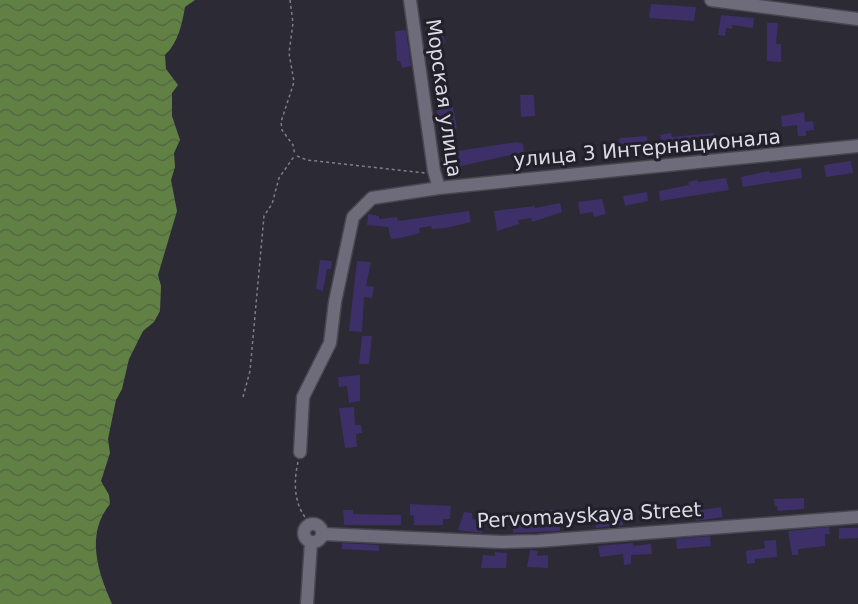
<svg xmlns="http://www.w3.org/2000/svg" width="858" height="604" font-family="'DejaVu Sans',sans-serif">
<style>
.water{fill:url(#water-waves)}
.building{fill:#3d3068}
.lines{fill:none;stroke-linecap:round;stroke-linejoin:round}
.minor-casing{stroke:#484650;stroke-width:15}
.path{stroke:#807f89;stroke-width:1.5;stroke-dasharray:3 3;stroke-linecap:butt}
.minor{stroke:#6e6c7a;stroke-width:12}
.labels{text-anchor:middle;stroke-width:6;stroke-linejoin:round;paint-order:stroke}
.street-label{font-size:20px;fill:#dcdbe3;stroke:#22202b}
</style>
<defs>
<pattern id="water-waves" width="16" height="10" patternUnits="userSpaceOnUse" patternTransform="scale(1.5)"><rect width="16" height="10" fill="#618144"/><path d="M0 5q4-4 8 0t8 0" fill="none" stroke="#556844"/></pattern>
</defs>
<rect width="100%" height="100%" fill="#2b2a35"/>
<path class="water" d="M0,0H195L185,7C182,24 178,43 165,55L166,69L178,85L172,93V116L180,140L174,153L175,167L171,180L177,211L158,275L161,286L160,311L154,322L143,331L129,359L122,389L116,400L108,439L110,453L101,481L109,495L110,504C85,535 98,572 112,604H0Z"/>
<path class="building" d="M651,4L696,7L694,21L649,18Z
M721,15L754,18L753,28L732,25V29L726,28L725,36L718,35Z
M767,23H778L776,44H781V62L767,61Z
M406,30L411,66L402,68L400,61H397L395,31Z
M443,32L445,44L428,47L426,35Z
M520,95H534L535,116L521,117Z
M453,107L457,129L441,132L437,110Z
M804,112L805,122L813,121L814,130L806,131V136H798L797,125L782,127L781,116Z
M671,133L672,137L714,133V144L693,143L662,147L660,135Z
M647,136L648,148H639V145L620,146L619,138Z
M517,142L523,144L524,152L443,170L441,158L451,156L450,152Z
M851,161L853,173L826,177L824,165Z
M801,168L802,178L743,187L741,177L769,171L770,173Z
M726,178L729,190L660,201L659,191L689,185L688,182L697,180L698,182Z
M647,192L648,201L625,206L623,196Z
M602,199L606,214L594,217L593,212L580,214L578,202Z
M560,203L562,212L532,222L531,218L518,220L519,224L497,231L494,211L535,206V208Z
M469,211L471,222L446,228L432,229L431,226L419,228L420,233L400,238L391,239L388,227L367,225L368,214L379,216V219L397,217L398,221Z
M320,260L332,261L331,269H327L323,291L316,289Z
M357,261L371,262L366,286L374,287L372,298L364,297L362,332L349,331Z
M362,336H372L369,364H359Z
M360,375V401L349,403L347,386L339,387L338,377Z
M354,407L355,425H361L362,433L356,434L357,447L345,448L339,408Z
M804,498V509L778,511L777,506H775L774,499Z
M410,504L451,506L450,519H443V525H414V516L410,515Z
M721,507L723,517L696,521L695,511Z
M343,510H353V514L401,515V525H344Z
M541,510H559L560,531L513,533V523H526V514H541Z
M464,512L472,513V519L484,520L482,533L458,530Z
M622,514L623,525L596,528L595,518Z
M829,527L830,534H825V546L798,549V555H792L788,531Z
M839,528H858V538L839,539Z
M710,536L711,546L677,549L676,539Z
M776,540L777,557L755,559V563L747,564L746,551L765,548L764,541Z
M342,543L379,545V551L342,549Z
M633,543V546L651,544L652,554L631,555V564L624,565L623,554L600,557L598,546Z
M530,550L538,551L537,556L548,555V568L527,567Z
M495,552L507,553L506,568H481L483,555L495,556Z"/>
<g class="lines">
<g class="minor-casing">
<path id="minor" d="M711,0L858,19
M439,188L858,146
M300,452L303,397L330,343L335,302L353,217L372,198L439,188L434,171L410,0
M304 533a9 9 0 1 1 18 0a9 9 0 1 1-18 0Z
M322,534L502,542L538,541L858,517
M307,604L311,542"/>
</g>
<path class="path" d="M290,0L293,23L289,53L294,82L281,122L282,130L293,145L295,155
M297,156L307,160L425,173
M243,397L250,371L264,216L272,204L279,178L295,155
M298,462C293,484 294,508 311,524"/>
<use href="#minor" class="minor"/>
</g>
<g class="labels">
<g class="street-label">
<text transform="translate(444 98) rotate(82)" y="7">Морская улица</text>
<text transform="translate(647 148) rotate(-5)" y="7">улица 3 Интернационала</text>
<text transform="translate(589 515) rotate(-3)" y="7">Pervomayskaya Street</text>
</g>
</g>
</svg>
